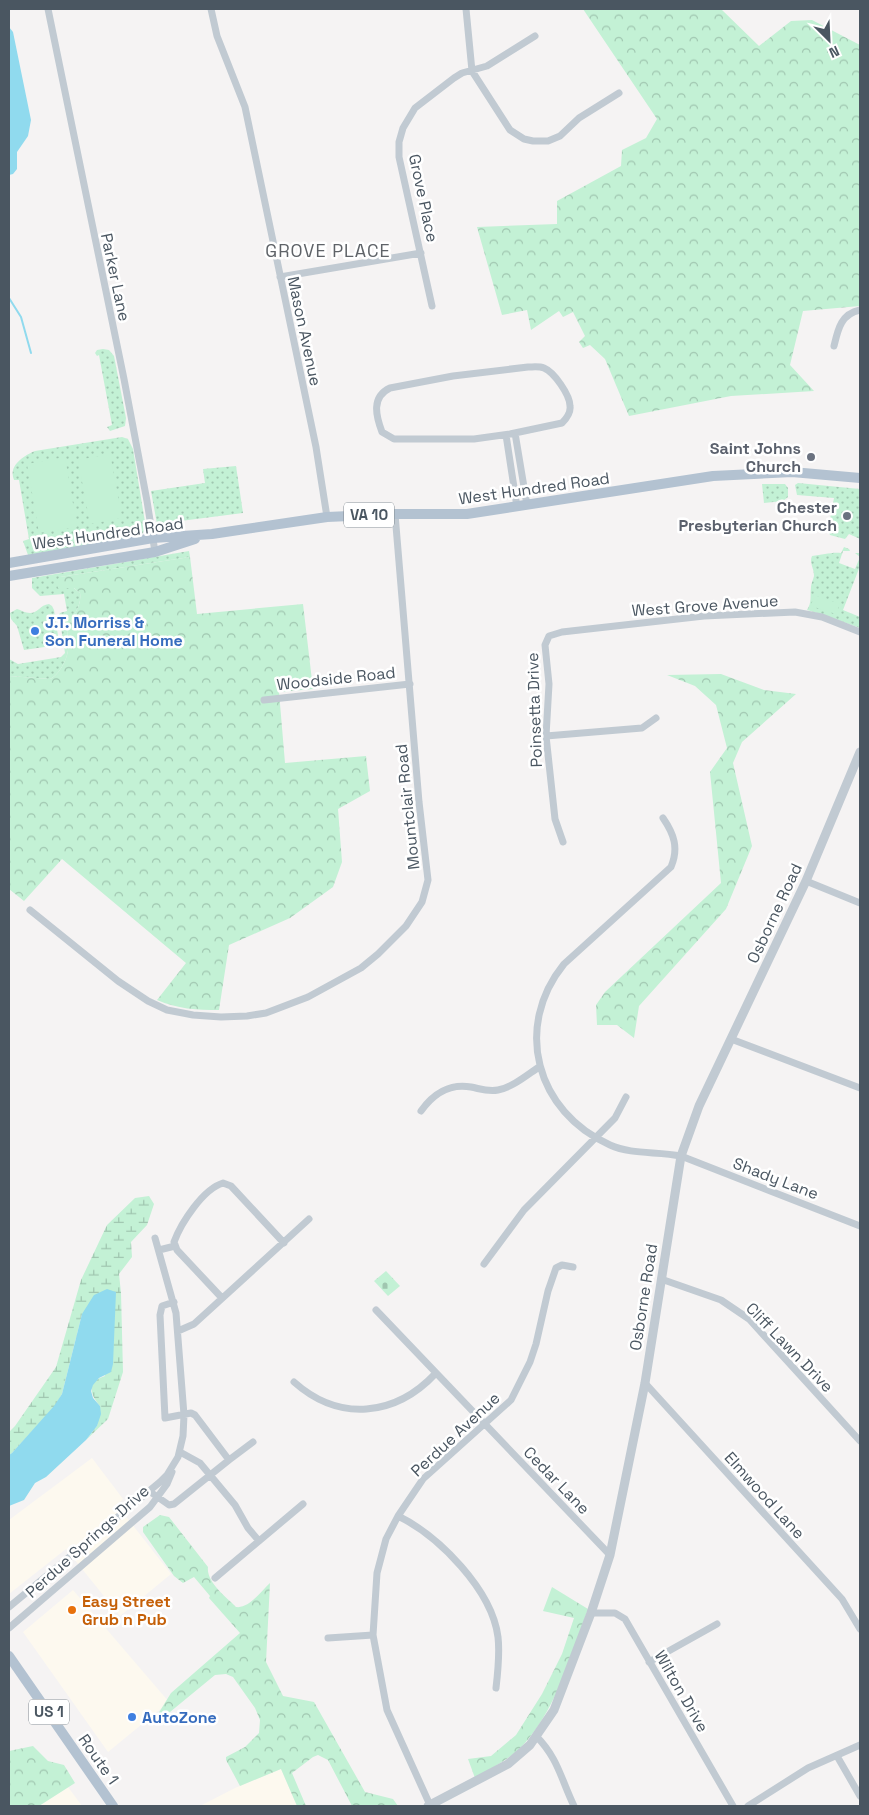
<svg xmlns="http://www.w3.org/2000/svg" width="869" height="1815" font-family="'Space Grotesk',sans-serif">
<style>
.commercial{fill:#fdf9ef}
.grass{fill:url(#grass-dots)}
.forest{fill:url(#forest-crowns)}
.wetland{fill:url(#wetland-marsh)}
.cemetery{fill:url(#cemetery-stones)}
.garden{fill:#c3f1d5}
.water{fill:#90daee}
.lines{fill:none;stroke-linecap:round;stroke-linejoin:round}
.stream{stroke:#90daee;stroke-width:2}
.minor{stroke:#c1cad2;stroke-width:7}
.tertiary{stroke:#c1cad2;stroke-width:9}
.primary{stroke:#b3c2d1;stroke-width:10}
.worship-dot{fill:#6b7280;stroke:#fff;stroke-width:2}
.shop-dot{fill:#3f7fe0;stroke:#fff;stroke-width:2}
.food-dot{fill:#e8710a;stroke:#fff;stroke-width:2}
.labels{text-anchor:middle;stroke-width:5;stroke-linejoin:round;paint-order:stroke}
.shield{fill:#fff;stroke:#808990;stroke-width:1}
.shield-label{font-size:15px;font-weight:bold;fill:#4a5661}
.street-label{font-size:16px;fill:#4a5661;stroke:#fff}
.worship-label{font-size:16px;font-weight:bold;fill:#5b616d;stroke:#fff;text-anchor:end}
.shop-label{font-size:16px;font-weight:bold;fill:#366cbe;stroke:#fff;text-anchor:start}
.food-label{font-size:16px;font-weight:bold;fill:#c56008;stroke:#fff;text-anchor:start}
.neighbourhood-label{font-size:18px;letter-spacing:1px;fill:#5f6368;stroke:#fff}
</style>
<defs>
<pattern id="grass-dots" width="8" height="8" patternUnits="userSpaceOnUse" patternTransform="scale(1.25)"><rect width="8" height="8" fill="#c3f1d5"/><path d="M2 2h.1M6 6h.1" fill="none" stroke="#a0c6b0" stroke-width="1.8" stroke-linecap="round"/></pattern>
<pattern id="forest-crowns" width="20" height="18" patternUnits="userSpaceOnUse" patternTransform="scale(1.25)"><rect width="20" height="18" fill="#c3f1d5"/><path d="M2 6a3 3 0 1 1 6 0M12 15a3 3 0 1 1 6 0" fill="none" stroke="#a0c6b0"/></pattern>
<pattern id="wetland-marsh" width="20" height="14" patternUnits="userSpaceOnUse" patternTransform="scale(1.25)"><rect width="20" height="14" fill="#c3f1d5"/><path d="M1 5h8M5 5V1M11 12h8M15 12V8" fill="none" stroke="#a0c6b0"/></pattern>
<pattern id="cemetery-stones" width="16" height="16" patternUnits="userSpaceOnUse" patternTransform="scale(1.25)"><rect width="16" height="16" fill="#c3f1d5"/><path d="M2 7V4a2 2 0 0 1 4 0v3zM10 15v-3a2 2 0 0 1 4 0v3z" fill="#a0c6b0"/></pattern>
</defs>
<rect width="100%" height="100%" fill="#f5f3f3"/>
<path class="commercial" d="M92,1458L123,1499L117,1505L171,1574L120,1616L66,1549L9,1594V1520Z
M73,1590L169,1702L108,1752L23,1632Z
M281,1769L297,1806H200L235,1788Z
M68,1787L82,1806H39Z"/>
<path class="grass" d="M103,349L109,350L114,356L126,418L125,426L110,431L107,427L112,425L99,355L97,356L95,353L97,350Z
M122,437L128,439L133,449L145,522C145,528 145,532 140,536L28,555L23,541L29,539L19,480H14C8,466 23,456 35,451Z
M236,466L243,513L157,524L151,491L205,483L203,469Z
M798,483L860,489V539L849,534L845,539L830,535L828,530L834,498L797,495L795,485Z
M762,484H785L788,488V497L783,501L764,503Z
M844,547L849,549L850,551H843L839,563L855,569L860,557L855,553H860V566L843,610L860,617V628L821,614L807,610C812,602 810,597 811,587C811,584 813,580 814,576C814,568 809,563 812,556C823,555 831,552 841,553Z
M189,551L190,557L60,577L80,593C82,606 73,614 69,626C66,634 69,643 68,650C67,660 59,675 50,679L9,676V659L18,664L61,657L65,653L59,615L60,613L67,611L64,594L40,596L32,588V578Z
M49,604L52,606L54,610L59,642L56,634H53L54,643L51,646L24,650L17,626L11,619L10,613L17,609C21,610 25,613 30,613C38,613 40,605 49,604Z"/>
<path class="forest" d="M583,9H721L759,46L791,21L812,20L860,45V306L803,311L790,365L814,391L731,396L629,416L605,359L590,345L583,348L579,342L585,336L573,312L563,317L559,311L531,330L527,310L502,315L477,227L557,224V201L621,166L622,150L646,138L657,119Z
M190,557L197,614L303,604L313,689L279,692L285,763L366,756L370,791L338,809L342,862L333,887L290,918L229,945L219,1010C197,1010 177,1009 157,1000L186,963L62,859L24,901L9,889V676L50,679C59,675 67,660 68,650C69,643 66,634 69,626C73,614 82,606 80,593L74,588H58L56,581L60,577Z
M721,674L764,690L796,694L742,742L733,763L752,846L726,909L639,1006L634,1038L617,1025H597L596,1005L605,992L721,883L710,772L727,748L716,705L695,686L667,675Z
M160,1515L169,1517L208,1567C206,1582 226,1597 236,1607C249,1609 261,1591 270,1583L266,1662L283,1696L314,1702L365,1792L393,1799L398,1806H352L328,1760L318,1755L313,1757L292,1773L306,1806H297L281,1769L240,1786L226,1760V1757L245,1747L259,1733L260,1720L255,1708L233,1677L226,1674L215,1675L170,1712L163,1714H158L171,1693L240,1633L209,1598L210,1596L194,1577L183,1583L174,1576L143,1532V1527Z
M552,1587L588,1609C571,1655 558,1705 525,1743C512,1758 492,1768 475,1778L468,1759L491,1756L516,1735L542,1694L562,1654L574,1618L543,1611Z
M33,1746L48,1761L64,1765L75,1783L39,1806H9V1751Z"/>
<path class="wetland" d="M149,1196L154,1204L147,1225L131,1242L132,1257L119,1274L121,1293L123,1372L108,1419L86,1440L97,1426L100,1406C89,1393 87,1382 105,1376L82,1314L62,1394L55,1406L12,1453L9,1455V1432L15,1426L56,1367L81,1280L107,1225L135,1198Z"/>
<path class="cemetery" d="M386,1271L400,1286L388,1296L374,1281Z"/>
<path class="garden" d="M110,454L122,518L90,524L78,460Z
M65,457L77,527L39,533L27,464Z
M814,595L840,604L837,611L840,613L839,615L811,606Z"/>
<path class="water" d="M9,27L13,32L31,120L28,136L17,152V169L13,174L9,175Z
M107,1289L116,1292L113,1364L111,1372L99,1378L93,1385L91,1391L93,1398L100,1406L101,1414L97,1426L86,1440L46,1477L35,1483L24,1500L9,1506V1455L12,1453L54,1406L62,1394L82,1314L94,1295Z"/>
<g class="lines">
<path class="stream" d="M9,298L21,317L31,353"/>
<path class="minor" d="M48,9L124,379L147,501L155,552
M211,9L217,36L245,107L316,447L327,517
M466,9L472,71L510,130L524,139L533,141H548L560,136L579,118L619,93
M280,277L421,253
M432,306L399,157V142L403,128L415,108L454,78L462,73L487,66L535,36
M834,346C838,329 841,314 860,310
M528,367C533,367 539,366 544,368C554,372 570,395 570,406C571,413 567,418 562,423L510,434L474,439H394L382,432C376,416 371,397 390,388L453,376Z
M515,433L527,505
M506,435L517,507
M264,700L410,684
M546,736L642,728L656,718
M663,818C674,834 679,848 671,867L564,964C513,1027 536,1112 610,1145C632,1155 657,1151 681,1156L860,1226
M563,842L555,819L546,736L549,684L545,645L549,636L562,632L704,616L795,612L822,617L860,632
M806,881L860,903
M30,910L118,981L148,1001L167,1010L193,1015L221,1017L247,1016L266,1013L308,997L361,968L378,954L406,926L422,902L428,880L419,802L395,514
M731,1039L860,1088
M421,1111C433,1094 450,1083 471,1087C481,1089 488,1092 498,1090C513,1087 527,1075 539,1067
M159,1250L175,1246
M484,1264L524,1210L615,1118L626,1097
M661,1279L721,1300L749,1319L860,1441
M222,1298L177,1250L174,1242C181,1223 203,1189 223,1183L231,1186L284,1243
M376,1310L610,1555
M178,1331L194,1324L309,1219
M294,1382C339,1422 395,1417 436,1373
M645,1383L842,1599L860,1629
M180,1452L200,1463L235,1505L248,1528L259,1541
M229,1460L253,1442
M149,1491L169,1505L174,1504L229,1460L195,1415L191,1413L165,1418L160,1315L162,1306L174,1302
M398,1516C439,1536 492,1590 498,1637C500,1654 498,1671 496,1688
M215,1578L303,1504
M9,1607L160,1482L167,1475L178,1457L183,1436L184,1415L176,1313L155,1238
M591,1613H615L625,1619L733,1806
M9,1628L150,1507L167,1484L172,1472
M328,1638L373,1635
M649,1662L717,1624
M536,1736C558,1758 561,1779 574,1806
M837,1756L860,1796
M430,1805L387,1710L373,1635L377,1573L386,1539L398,1516L423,1479L511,1400L530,1362L536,1344L548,1291L556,1268L562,1265L573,1267
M748,1806L808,1768L860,1745"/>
<path class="tertiary" d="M428,1806L508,1764L530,1745L554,1710L591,1613L610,1555L645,1383L681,1156L699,1106L806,881L860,752"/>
<path class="primary" d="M9,563L153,538L212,534L327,517L395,514H467L713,476L792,472L860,478
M9,576L155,552L195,539
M9,1656L113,1806"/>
</g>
<g class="worship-dot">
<circle cx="811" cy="457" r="5"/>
<circle cx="847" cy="516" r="5"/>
</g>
<g class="shop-dot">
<circle cx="35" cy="631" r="5"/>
<circle cx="132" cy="1717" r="5"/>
</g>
<circle class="food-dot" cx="72" cy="1610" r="5"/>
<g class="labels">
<g class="shield">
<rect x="344" y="502.5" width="50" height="25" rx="4"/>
<rect x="29" y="1699.5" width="40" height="25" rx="4"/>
</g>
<g class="shield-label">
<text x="369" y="520">VA 10</text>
<text x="49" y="1717">US 1</text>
</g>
<g class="street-label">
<text transform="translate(424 198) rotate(78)" y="6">Grove Place</text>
<text transform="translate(116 277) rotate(78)" y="6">Parker Lane</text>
<text transform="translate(305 331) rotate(78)" y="6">Mason Avenue</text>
<text transform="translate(534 488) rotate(-8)" y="6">West Hundred Road</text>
<text transform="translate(108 533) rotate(-8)" y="6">West Hundred Road</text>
<text transform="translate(705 605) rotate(-4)" y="6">West Grove Avenue</text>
<text transform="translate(336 678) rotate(-6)" y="6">Woodside Road</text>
<text transform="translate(534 710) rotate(-92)" y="6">Poinsetta Drive</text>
<text transform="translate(407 807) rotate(-96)" y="6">Mountclair Road</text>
<text transform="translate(774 913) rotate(-65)" y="6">Osborne Road</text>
<text transform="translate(776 1178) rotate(21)" y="6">Shady Lane</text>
<text transform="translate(643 1297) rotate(-81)" y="6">Osborne Road</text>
<text transform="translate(790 1347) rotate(46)" y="6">Cliff Lawn Drive</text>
<text transform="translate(455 1434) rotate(-43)" y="6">Perdue Avenue</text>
<text transform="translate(557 1480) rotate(46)" y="6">Cedar Lane</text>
<text transform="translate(765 1495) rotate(48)" y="6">Elmwood Lane</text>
<text transform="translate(87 1541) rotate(-42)" y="6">Perdue Springs Drive</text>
<text transform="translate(682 1691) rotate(60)" y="6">Wilton Drive</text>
<text transform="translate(99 1759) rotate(55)" y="6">Route 1</text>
</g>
<g class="worship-label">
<text x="801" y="454">Saint Johns<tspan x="801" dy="18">Church</tspan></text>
<text x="837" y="513">Chester<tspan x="837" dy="18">Presbyterian Church</tspan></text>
</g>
<g class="shop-label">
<text x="45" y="628">J.T. Morriss &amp;<tspan x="45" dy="18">Son Funeral Home</tspan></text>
<text x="142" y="1723">AutoZone</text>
</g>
<g class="food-label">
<text x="82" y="1607">Easy Street<tspan x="82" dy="18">Grub n Pub</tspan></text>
</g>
<g class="neighbourhood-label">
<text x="328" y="257">GROVE PLACE</text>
</g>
</g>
<rect width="869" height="1815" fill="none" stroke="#4a5661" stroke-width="20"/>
<g transform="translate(829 40) rotate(156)" stroke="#ffffff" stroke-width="4" paint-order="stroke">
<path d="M0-4L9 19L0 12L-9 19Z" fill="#4a5661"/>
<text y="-8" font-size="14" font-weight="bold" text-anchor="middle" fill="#4a5661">N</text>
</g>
</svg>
